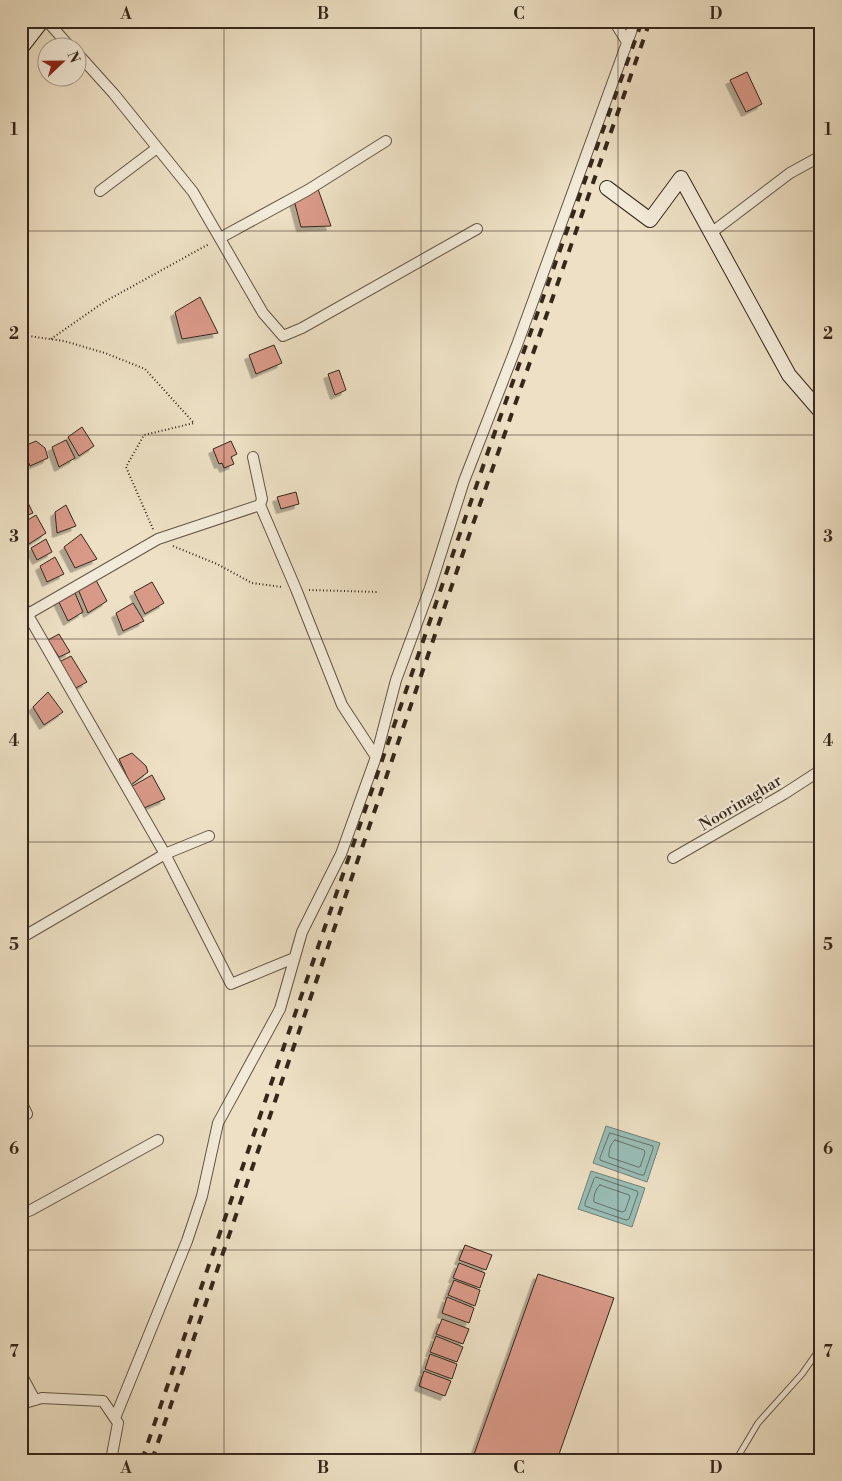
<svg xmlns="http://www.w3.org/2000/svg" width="842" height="1481" font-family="'Libre Bodoni',serif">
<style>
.water{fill:#99bdb6;stroke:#718178}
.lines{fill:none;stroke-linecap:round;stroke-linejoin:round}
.shore{stroke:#677268;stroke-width:1}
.building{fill:#d99988;stroke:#35271b;filter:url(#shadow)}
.lane-casing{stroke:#635545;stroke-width:7}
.street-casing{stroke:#635545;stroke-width:12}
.secondary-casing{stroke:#35271b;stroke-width:16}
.path{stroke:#35271b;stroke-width:2;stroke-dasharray:1 2.5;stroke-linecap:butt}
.lane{stroke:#f3ebd9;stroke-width:5}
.street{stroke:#f3ebd9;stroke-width:10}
.secondary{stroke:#f3ebd9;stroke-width:14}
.rail{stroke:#35271b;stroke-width:4;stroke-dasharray:9 9;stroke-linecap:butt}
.grid{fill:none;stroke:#35271b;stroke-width:1;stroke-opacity:0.55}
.labels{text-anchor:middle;stroke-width:4.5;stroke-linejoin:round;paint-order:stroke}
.street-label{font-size:16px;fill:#35271b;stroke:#f3ebd9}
.neatline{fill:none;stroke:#35271b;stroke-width:2}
.grid-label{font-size:16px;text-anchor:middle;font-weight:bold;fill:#35271b}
</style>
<defs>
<filter id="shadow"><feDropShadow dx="-4.5" dy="4.5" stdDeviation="0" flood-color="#0004"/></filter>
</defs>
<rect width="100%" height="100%" fill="#ede0c4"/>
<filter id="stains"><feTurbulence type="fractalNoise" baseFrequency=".004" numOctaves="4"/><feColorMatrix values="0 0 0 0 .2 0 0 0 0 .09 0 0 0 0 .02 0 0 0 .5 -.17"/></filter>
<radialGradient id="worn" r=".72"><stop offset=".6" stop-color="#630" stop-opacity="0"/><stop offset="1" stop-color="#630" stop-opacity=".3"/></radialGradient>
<path class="water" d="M606,1126L660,1143L647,1182L593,1163Z
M591,1171L645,1188L632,1227L578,1209Z"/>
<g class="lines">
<path class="shore" d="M610,1133L653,1146V1149L644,1175H641L600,1160V1158Z
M615,1140L644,1150L645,1153L640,1167H638L609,1157C608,1152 611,1142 615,1140Z
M596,1177L637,1191L638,1193L629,1219L626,1220L585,1206V1203L594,1179Z
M600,1185L629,1195L630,1197L625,1211L622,1212L594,1202C593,1197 596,1188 600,1185Z"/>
</g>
<path class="building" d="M747,72L762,104L746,112L730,80Z
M318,189L331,226L301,227L294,200Z
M200,297L218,333L182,339L175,312Z
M274,345L282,363L256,374L249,355Z
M339,370L346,390L335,395L328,374Z
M82,427L94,446L79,456L68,437Z
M66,440L75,458L59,467L52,447Z
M36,441L45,448L48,458L30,466L22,447Z
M231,441L237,454L231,457L234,464L224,468L222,463L219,464L213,449Z
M296,492L299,504L281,509L277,497Z
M26,499L33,513L21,518V501Z
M66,505L76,526L57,533L55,512Z
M36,515L46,533L29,544L21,528V524Z
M81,534L97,559L75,568L64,547Z
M46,539L52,552L37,560L31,548Z
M55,557L64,574L47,582L40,566Z
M96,580L107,601L88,613L78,589Z
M152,582L164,603L145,614L134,592Z
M72,586L83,612L68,621L56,596Z
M133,603L144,621L123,631L116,613Z
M59,634L70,652L59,657L48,640Z
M71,656L87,682L72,690L59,662Z
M48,692L63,712L44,725L33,707Z
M132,753L146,766L148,772L131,785L119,759Z
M152,775L165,799L144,808L129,788Z
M465,1245L492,1255L486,1270L459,1260Z
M459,1263L485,1273L480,1288L453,1278Z
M538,1274L614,1298L557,1460H472Z
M454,1280L480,1290L475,1306L448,1295Z
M447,1297L474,1308L469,1323L442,1313Z
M442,1319L469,1329L463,1344L436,1334Z
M436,1336L463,1347L457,1362L430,1352Z
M430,1354L457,1364L452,1379L425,1369Z
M424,1371L451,1381L445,1396L419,1386Z"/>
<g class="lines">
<g class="lane-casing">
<path id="lane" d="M736,1460L758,1423L802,1374L821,1347"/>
</g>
<g class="street-casing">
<path id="street" d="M47,21L71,48
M614,21L627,42
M78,54L114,94L193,192L263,313L283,336L302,328L477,229
M100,191L157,148
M711,233L790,173L821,156
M220,238L308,190L386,141
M253,457L262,499L260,505L296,589L342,705L376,757
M21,603L165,854L231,984L294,958
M28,614L158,539L260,505
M673,858L784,794L821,770
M21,938L165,854L209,836
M21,1102L27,1114
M21,1214L31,1210L158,1140
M21,1374L35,1400
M21,1404L42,1398L103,1401L118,1423L111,1460
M115,1418L187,1241L202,1196L218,1123L280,1009L302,932L341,854L376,757L396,680L430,588L464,481L517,345L635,21"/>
</g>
<g class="secondary-casing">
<path id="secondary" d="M21,48L42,21
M607,188L650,220L681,178L789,375L821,412"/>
</g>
<path class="path" d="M21,335L64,341L105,353L145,369L194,423L144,435L126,467L153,529
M51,339L104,302L209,244
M173,546L217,564L252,583L282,587
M309,590L379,592"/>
<use href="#lane" class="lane"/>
<use href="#street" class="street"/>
<use href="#secondary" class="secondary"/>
<path class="rail" d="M142,1460L491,443L642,21
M152,1460L473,524L650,21"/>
</g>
<path class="grid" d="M224,21V1460M421,21V1460M618,21V1460M21,231H821M21,435H821M21,639H821M21,842H821M21,1046H821M21,1250H821"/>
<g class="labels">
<g class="street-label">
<text transform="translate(740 802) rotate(-31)" y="6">Noorinaghar</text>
</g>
</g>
<rect width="842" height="1481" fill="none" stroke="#ede0c4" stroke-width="55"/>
<g transform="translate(62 62) rotate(68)"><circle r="24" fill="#f3ebd9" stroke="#a79d8d"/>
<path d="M0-4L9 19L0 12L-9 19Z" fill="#8f2418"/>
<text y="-8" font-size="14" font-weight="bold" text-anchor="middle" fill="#35271b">N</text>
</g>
<rect x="28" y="28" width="786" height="1426" class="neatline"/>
<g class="grid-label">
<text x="126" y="19">A</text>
<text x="323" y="19">B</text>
<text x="519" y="19">C</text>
<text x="716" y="19">D</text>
<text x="14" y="135">1</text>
<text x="828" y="135">1</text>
<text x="14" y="339">2</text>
<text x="828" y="339">2</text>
<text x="14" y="542">3</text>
<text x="828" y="542">3</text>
<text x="14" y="746">4</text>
<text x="828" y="746">4</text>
<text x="14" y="950">5</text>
<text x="828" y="950">5</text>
<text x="14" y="1154">6</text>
<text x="828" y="1154">6</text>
<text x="14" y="1357">7</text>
<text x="828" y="1357">7</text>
<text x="126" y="1473">A</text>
<text x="323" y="1473">B</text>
<text x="519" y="1473">C</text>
<text x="716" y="1473">D</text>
</g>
<rect width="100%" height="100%" filter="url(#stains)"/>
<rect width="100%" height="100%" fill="url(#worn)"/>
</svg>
